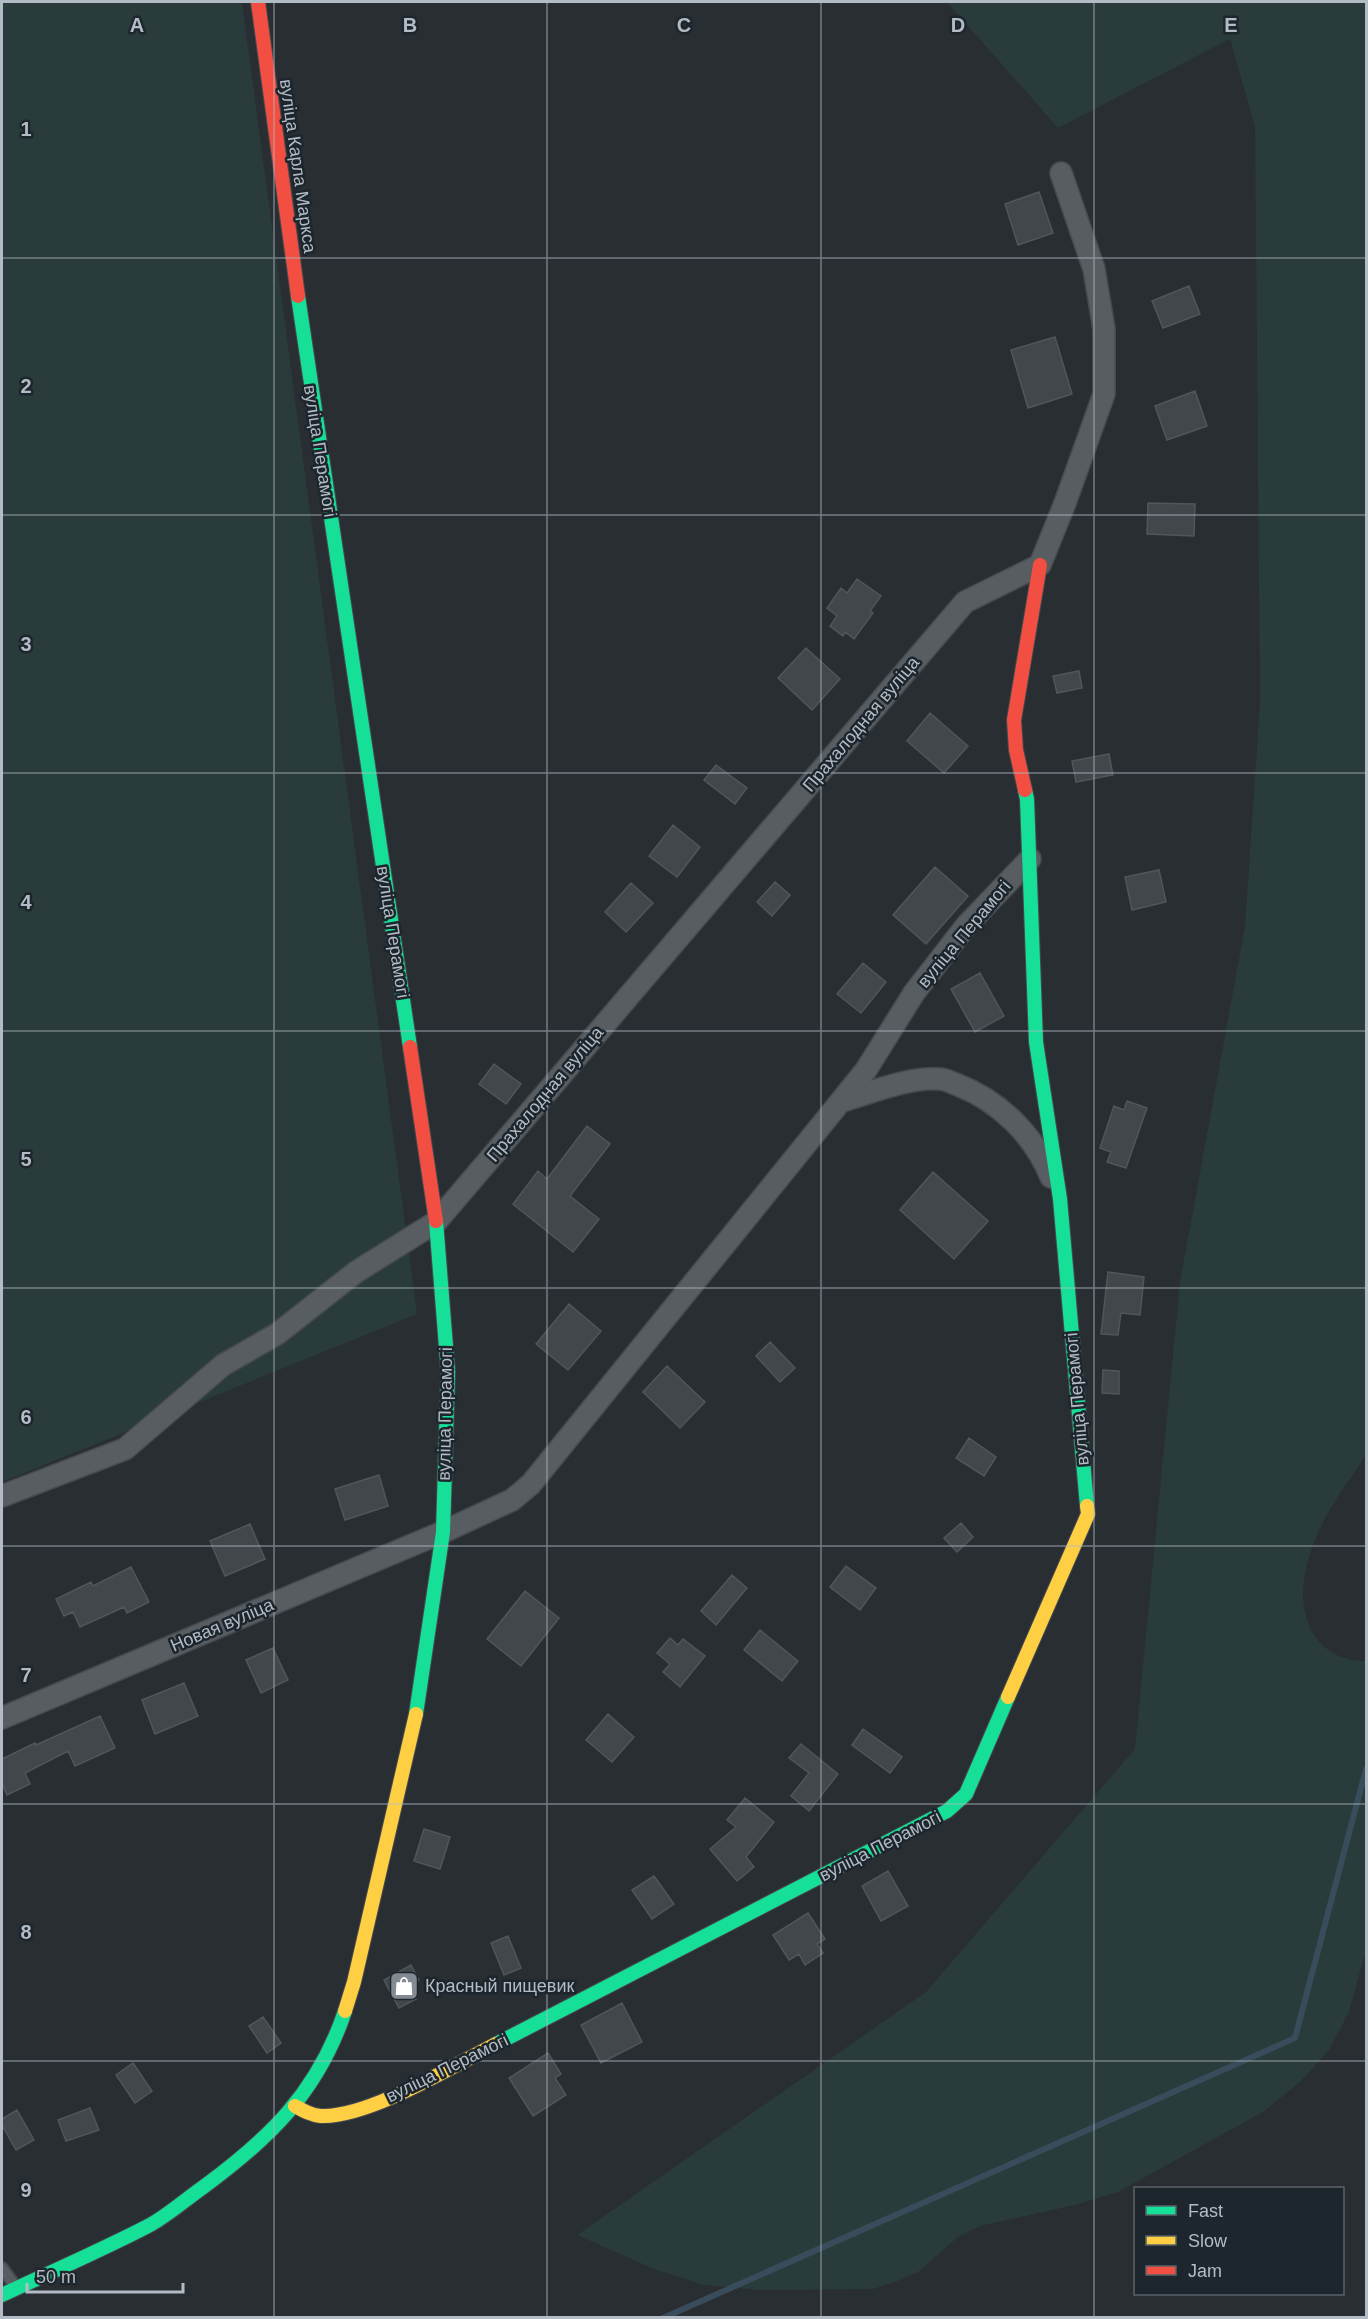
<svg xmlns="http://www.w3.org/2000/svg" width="1368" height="2319" font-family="Arial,sans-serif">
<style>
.green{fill:#293b3a}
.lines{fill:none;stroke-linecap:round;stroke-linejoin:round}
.stream{stroke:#394c5b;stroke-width:6}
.building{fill:#42474b;stroke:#50565b;stroke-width:1.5}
.lane-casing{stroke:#464a4e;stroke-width:14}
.street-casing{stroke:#464a4e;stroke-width:24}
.fast-casing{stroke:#464a4e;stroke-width:16}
.slow-casing{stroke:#464a4e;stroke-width:16}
.jam-casing{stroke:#464a4e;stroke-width:16}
.lane{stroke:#585d62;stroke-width:10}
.street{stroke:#585d62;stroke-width:21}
.fast{stroke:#16e098;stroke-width:14}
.slow{stroke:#ffcf43;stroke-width:14}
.jam{stroke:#f24e42;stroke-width:14}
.grid{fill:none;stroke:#b3bcc4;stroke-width:1.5;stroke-opacity:0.55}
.labels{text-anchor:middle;stroke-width:5;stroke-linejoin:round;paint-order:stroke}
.street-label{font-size:18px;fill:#b3bcc4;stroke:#1d262d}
.poi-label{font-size:18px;fill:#b3bcc4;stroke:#1d262d;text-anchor:start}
.grid-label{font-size:20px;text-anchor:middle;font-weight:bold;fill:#b3bcc4;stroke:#1d262d;stroke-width:5;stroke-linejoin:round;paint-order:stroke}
</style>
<rect width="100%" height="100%" fill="#292e33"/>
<path class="green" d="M2,2H242L417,1314L2,1482Z
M947,2H1366V1454C1358,1469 1347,1482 1338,1496C1314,1534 1287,1594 1315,1636C1327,1654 1346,1661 1366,1661V1950L1349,2012L1329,2050L1300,2082L1263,2112L1118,2192L1075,2205L980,2226L958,2237L918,2272L898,2281L873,2289L761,2290L704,2285L654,2269L577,2235L926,1992L1135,1749L1180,1282L1245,926L1260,702L1255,126L1230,39L1058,128Z"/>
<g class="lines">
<path class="stream" d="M663,2318L1295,2038L1366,1769"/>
</g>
<path class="building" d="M1039,192L1053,233L1018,245L1005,204Z
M1189,286L1200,314L1163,328L1152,301Z
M1055,337L1072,394L1028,408L1011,350Z
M1195,391L1207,426L1167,440L1155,406Z
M1148,503L1195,504L1194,536L1147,534Z
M857,579L881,596L870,611L873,613L854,639L845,632L843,636L830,626L837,616L827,608L841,588L847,593Z
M806,648L840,679L812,710L778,678Z
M1079,671L1082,688L1057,693L1053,676Z
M930,713L968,746L944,773L907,741Z
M1109,754L1113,775L1076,782L1072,761Z
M716,765L747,788L735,804L704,780Z
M673,825L700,847L677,877L649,856Z
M935,867L968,896L926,944L893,915Z
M1159,870L1166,902L1132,910L1125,877Z
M775,882L790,895L772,916L757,902Z
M631,883L653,903L626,932L605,912Z
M863,963L886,982L861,1013L837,994Z
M980,973L1004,1016L975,1032L951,989Z
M494,1064L521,1084L506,1104L479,1084Z
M1127,1101L1147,1108L1126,1168L1107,1162L1111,1152L1100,1148L1114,1106L1124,1110Z
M587,1126L610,1144L570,1196L599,1219L573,1252L513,1204L538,1171L547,1179Z
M933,1172L988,1221L954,1259L900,1210Z
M1108,1272L1144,1277L1140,1315L1121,1313L1118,1335L1101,1334Z
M569,1304L601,1331L568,1370L536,1344Z
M770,1342L795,1368L780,1382L756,1356Z
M667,1366L705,1402L680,1428L643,1392Z
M1103,1370L1119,1371V1394L1102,1393Z
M969,1438L996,1457L984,1476L956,1458Z
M379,1475L388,1506L345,1520L335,1489Z
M961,1523L973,1537L957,1552L944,1538Z
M250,1524L265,1559L225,1576L210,1541Z
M846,1566L876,1588L860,1610L830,1587Z
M131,1567L149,1602L127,1613L124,1607L80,1627L73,1612L64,1616L56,1599L91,1582L93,1586Z
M732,1575L747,1588L716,1625L701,1611Z
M525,1591L559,1618L521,1666L487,1639Z
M760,1630L798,1661L782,1681L744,1650Z
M670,1638L678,1645L683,1639L705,1656L680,1687L663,1672L670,1664L657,1653Z
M273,1648L288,1680L261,1693L246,1660Z
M184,1683L198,1716L155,1734L142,1700Z
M608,1714L634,1737L612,1762L586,1740Z
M100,1716L115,1748L75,1766L68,1751L25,1773L30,1784L7,1795L2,1783V1759L35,1743L36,1745Z
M863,1729L902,1757L890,1773L852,1745Z
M801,1744L838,1774L809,1811L791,1796L809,1773L789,1758Z
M745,1798L774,1822L746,1857L754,1867L737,1881L710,1849L736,1827L727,1820Z
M424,1829L450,1837L440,1869L414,1861Z
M888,1871L908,1906L881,1921L862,1886Z
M654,1876L674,1904L652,1919L632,1890Z
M808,1913L825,1939L817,1944L823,1953L805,1965L799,1954L789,1960L773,1935Z
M508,1936L521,1968L504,1975L491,1943Z
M411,1965L419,1980L409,1986L416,1999L399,2008L384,1980Z
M622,2003L642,2042L601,2063L581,2025Z
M263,2017L281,2043L267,2053L249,2026Z
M548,2053L561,2074L555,2078L566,2095L533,2116L509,2078Z
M133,2063L152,2091L135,2103L116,2075Z
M90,2108L99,2130L66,2141L58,2120Z
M17,2110L34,2140L16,2150L2,2125V2119Z"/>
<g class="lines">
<g class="lane-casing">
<path id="lane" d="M2,2268L16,2287"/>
</g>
<g class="street-casing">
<path id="street" d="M842,1101C873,1092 908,1077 940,1079C946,1079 952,1083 958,1085C999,1101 1034,1135 1051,1177
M2,1496L125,1449L223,1365L277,1334L356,1272L436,1222L965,602L1040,565L1065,503L1104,394V329L1094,269L1061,173
M2,1718L443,1532L512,1500L531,1484L866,1070L914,993L966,926L1030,859"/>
</g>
<g class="fast-casing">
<path id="fast" d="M298,296L410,1047
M1025,790L1027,799L1036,1042L1060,1199L1087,1506
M416,1714L443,1532L448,1372L436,1221
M496,2044L947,1811L966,1794L1008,1697
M2,2295C51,2272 102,2250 150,2225C168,2215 185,2200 202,2188C269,2139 318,2092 345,2011"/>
</g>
<g class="slow-casing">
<path id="slow" d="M1008,1697L1088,1514L1087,1506
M345,2011L354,1982L416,1714
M295,2106C304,2111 311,2115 321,2116C368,2118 453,2066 496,2044"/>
</g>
<g class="jam-casing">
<path id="jam" d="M258,2L298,296
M1025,790L1016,750L1014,720L1040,565
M410,1047L436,1221"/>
</g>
<use href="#lane" class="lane"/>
<use href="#street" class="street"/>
<use href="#fast" class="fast"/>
<use href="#slow" class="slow"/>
<use href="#jam" class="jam"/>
</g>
<path class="grid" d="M274,2V2318M547,2V2318M821,2V2318M1094,2V2318M2,258H1366M2,515H1366M2,773H1366M2,1031H1366M2,1288H1366M2,1546H1366M2,1804H1366M2,2061H1366"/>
<defs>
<g id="shop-square" transform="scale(1.5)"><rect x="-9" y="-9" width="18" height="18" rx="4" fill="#838a91" stroke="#1d262d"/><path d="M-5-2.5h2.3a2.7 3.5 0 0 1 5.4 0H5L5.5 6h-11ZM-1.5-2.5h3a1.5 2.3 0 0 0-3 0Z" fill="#fff"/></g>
</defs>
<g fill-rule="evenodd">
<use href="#shop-square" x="404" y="1986"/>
</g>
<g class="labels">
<g class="street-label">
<text transform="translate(298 166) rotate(82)" y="6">вуліца Карла Маркса</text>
<text transform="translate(320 451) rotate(81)" y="6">вуліца Перамогі</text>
<text transform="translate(861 724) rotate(-50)" y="6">Прахалодная вуліца</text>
<text transform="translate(393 932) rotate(81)" y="6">вуліца Перамогі</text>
<text transform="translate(964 934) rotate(-50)" y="6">вуліца Перамогі</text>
<text transform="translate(545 1094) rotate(-50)" y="6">Прахалодная вуліца</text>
<text transform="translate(1077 1399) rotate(-95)" y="6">вуліца Перамогі</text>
<text transform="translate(445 1414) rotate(-89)" y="6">вуліца Перамогі</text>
<text transform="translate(222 1625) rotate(-23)" y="6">Новая вуліца</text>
<text transform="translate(880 1846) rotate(-27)" y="6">вуліца Перамогі</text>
<text transform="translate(447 2068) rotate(-26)" y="6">вуліца Перамогі</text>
</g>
<g class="poi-label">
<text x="425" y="1992">Красный пищевик</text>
</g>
</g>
<g class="grid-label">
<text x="137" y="32">A</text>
<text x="410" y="32">B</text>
<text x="684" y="32">C</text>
<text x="958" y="32">D</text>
<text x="1231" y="32">E</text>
<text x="26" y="136">1</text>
<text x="26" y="393">2</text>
<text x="26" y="651">3</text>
<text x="26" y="909">4</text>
<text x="26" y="1166">5</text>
<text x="26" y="1424">6</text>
<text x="26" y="1682">7</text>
<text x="26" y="1939">8</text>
<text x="26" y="2197">9</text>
</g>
<rect width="1368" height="2319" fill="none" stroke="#b3bcc4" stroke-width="6"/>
<rect x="1134" y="2187" width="210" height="108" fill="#1d262d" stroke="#596269" stroke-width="1.5"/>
<rect x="1146" y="2206" width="30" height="9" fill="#16e098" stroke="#596269" stroke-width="1.5"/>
<text x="1188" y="2217" font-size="18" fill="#b3bcc4">Fast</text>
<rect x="1146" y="2236" width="30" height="9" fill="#ffcf43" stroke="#596269" stroke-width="1.5"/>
<text x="1188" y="2247" font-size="18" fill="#b3bcc4">Slow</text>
<rect x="1146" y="2266" width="30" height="9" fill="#f24e42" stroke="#596269" stroke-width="1.5"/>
<text x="1188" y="2277" font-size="18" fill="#b3bcc4">Jam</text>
<path d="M27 2283v9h156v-9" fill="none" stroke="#b3bcc4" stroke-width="3"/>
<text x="36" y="2283" font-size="18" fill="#b3bcc4" stroke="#1d262d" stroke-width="4.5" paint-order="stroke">50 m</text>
</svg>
